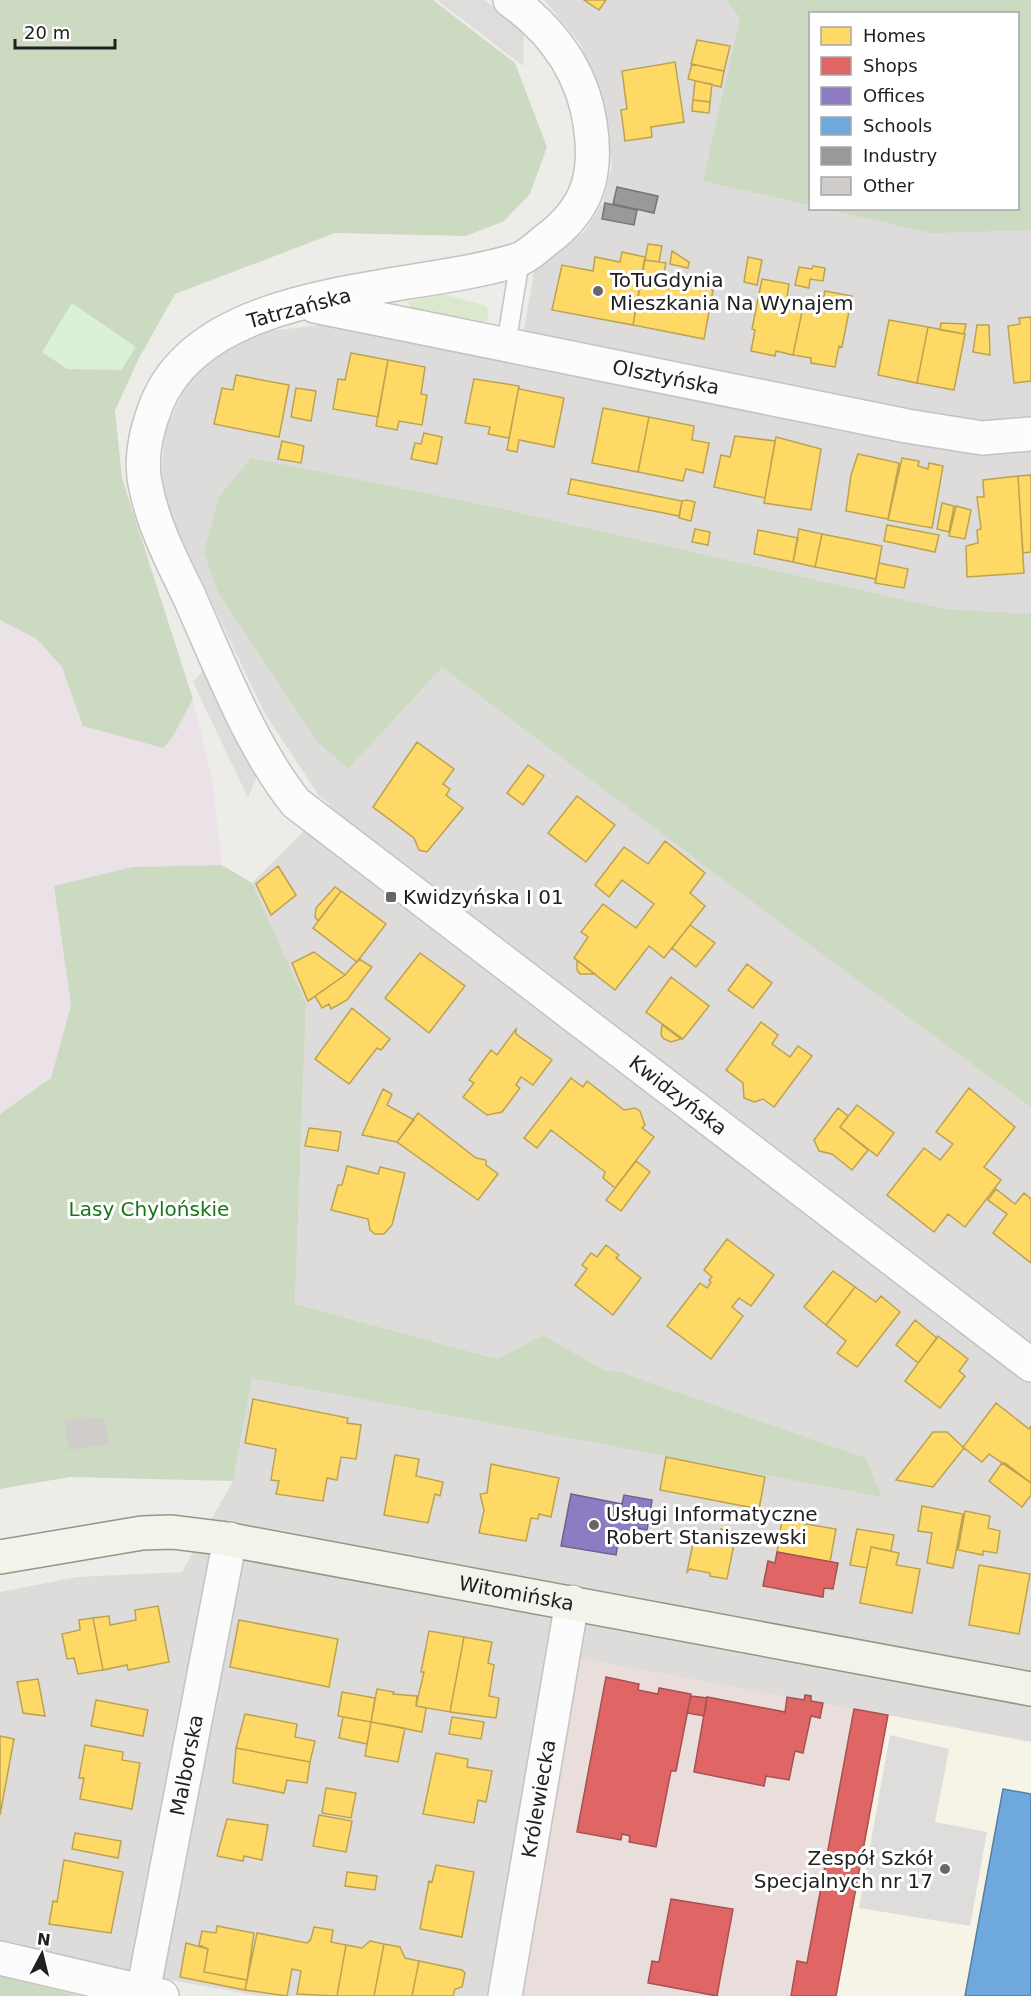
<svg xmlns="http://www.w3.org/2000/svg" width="1031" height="1996" font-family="'DejaVu Sans',sans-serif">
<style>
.residential{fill:#dddcda;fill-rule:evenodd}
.commercial{fill:#eadedc}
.industrial{fill:#ebe2e7}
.education{fill:#f6f4e6}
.grass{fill:#dce8cb}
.forest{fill:#ccdac1}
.park{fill:#daf0d8}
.parking{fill:#dedddc}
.homes{fill:#ffd966;stroke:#bca251;stroke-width:1.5}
.shops{fill:#e06666;stroke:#a65151;stroke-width:1.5}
.offices{fill:#8e7cc3;stroke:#6d6092;stroke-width:1.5}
.schools{fill:#6fa8dc;stroke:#577fa4;stroke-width:1.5}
.industry{fill:#999;stroke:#757575;stroke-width:1.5}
.building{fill:#cfccca;stroke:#d1cecb;stroke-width:1.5}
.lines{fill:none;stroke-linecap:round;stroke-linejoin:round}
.lane-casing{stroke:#c4c3c1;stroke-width:21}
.street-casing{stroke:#c4c3c1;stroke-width:36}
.secondary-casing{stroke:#969683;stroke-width:36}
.lane{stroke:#fcfcfc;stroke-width:18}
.street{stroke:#fcfcfc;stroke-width:33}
.secondary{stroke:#f3f3ec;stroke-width:33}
.poi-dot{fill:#686766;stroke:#fff;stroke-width:2}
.labels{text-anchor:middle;stroke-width:6;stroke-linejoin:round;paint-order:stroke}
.poi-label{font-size:20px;fill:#202020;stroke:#fff;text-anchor:start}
.street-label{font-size:20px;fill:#202020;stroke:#fff}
.park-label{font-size:20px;fill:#177518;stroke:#fff}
</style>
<rect width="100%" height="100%" fill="#eeece9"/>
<path class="residential" d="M544,0H1031V1996H259L132,1973L0,1942V1592L77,1577L182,1572L233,1481L251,1377L881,1496L866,1458L620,1372L604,1370L543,1335L497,1359L295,1304L306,1003L252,883L330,804L319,796L264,712L161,496L164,433L183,392L202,366L225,348L270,331L327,324L518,363L535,266L585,231L603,202L612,165L599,90L580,43ZM810,14H1018V208H810Z"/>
<path class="commercial" d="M579,1658L888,1715L836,1996H518Z"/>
<path class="industrial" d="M0,620L37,639L62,667L83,726L172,738L193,699L212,779L222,865L132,867L54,886L71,1004L51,1078L0,1114Z"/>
<path class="education" d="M888,1715L1031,1742V1996H836Z"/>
<path class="grass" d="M443,294L486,306L489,313L486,322L411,309L408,302Z"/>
<path class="forest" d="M0,0H433L515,63L547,147L530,194L504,221L466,236L335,233L175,294L138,360L115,411L122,478L193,699L172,738L163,748L83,726L62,667L37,639L0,620Z
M726,0H1031V230L932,233L825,209L1018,208V14H810V205L703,181L740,18Z
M251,458L498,508L944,609L1031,614V1107L803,940L442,667L348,769L317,741L218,592L204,552L219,497Z
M222,865L252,883L306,1003L295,1304L497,1359L543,1335L604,1370L620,1372L866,1458L882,1497L252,1378L233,1481L70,1477L0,1489V1114L51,1078L71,1005L54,886L132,867Z
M0,1976L81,1996H0Z"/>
<path class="park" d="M72,303L136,347L121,370L67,369L42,352Z"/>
<path class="parking" d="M437,0H484L524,29L523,66Z
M208,665L259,770L248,798L193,682Z
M890,1735L949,1749L935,1822L987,1832L970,1926L859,1908Z"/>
<path class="homes" d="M584,0H606L599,10Z
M697,40L730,46L724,71L691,64Z
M675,62L684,122L651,127L652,137L625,141L621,110L627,109L622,71Z
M692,64L724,71L721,87L688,79Z
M695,81L712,84L710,102L693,100Z
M693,100L710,102L709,113L692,111Z
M648,244L662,246L659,262L645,260Z
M672,251L689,262L688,268L670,264Z
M622,252L645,257L633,325L552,310L562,265L593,271L595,257L620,262Z
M748,257L762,260L757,285L744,282Z
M645,260L666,263L661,286L685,291L686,285L713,290L704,339L633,325Z
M813,266L825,268L823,281L810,279L809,288L795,285L799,267L812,269Z
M762,279L789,284L786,303L803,307L793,355L776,351L775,356L751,351L755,330L752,329Z
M825,291L852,296L842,347L839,346L835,367L811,363V358L793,355L803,307L821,310Z
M1031,317V381L1014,383L1008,326L1020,324L1019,318Z
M889,320L928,327L917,383L878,375Z
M941,323L966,324L964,334L940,330Z
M977,325H989L990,355L973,352Z
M928,327L965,334L954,390L917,383Z
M351,353L388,360L378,417L333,409L338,379L345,380Z
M388,360L425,367L421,394L427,395L422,425L399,421L397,430L376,426Z
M236,375L289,385L279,437L214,424L222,388L233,390Z
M474,379L519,386L509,438L488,434L490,427L465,423Z
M519,386V389L564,398L554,447L519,440L517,452L507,450Z
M296,388L316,391L311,421L291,417Z
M603,408L649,417L638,472L592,463Z
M649,417L694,426L692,440L709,443L703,473L686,469L683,481L638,472Z
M424,433L442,437L437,464L411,459L415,443L421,444Z
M735,436L775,441L765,498L714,487L721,455L730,457Z
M776,437L821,449L811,510L764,503Z
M282,441L304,446L301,463L278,459Z
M858,454L899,463L888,519L846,511L851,475Z
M902,458L919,461L918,466L928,469L929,463L943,466L932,528L888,520Z
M1031,475V552L1023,553L1018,476Z
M1018,476L1024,573L967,577L966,546L978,543L977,530L981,529L977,497H984L983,480Z
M571,479L682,501L679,516L568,494Z
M687,500L695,502L691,521L679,518L682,501Z
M942,503L954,506L949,532L937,529Z
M956,506L971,510L965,539L949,536Z
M887,525L939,535L935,552L884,541Z
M695,529L710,532L708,545L692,542Z
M799,529L822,534L815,567L793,562Z
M758,530L798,538L793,562L754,554Z
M822,534L882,546L876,579L815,567Z
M879,563L908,569L904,588L875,583Z
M417,742L454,769L443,784L450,789L446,795L463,808L427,852L419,850L414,838L373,807Z
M528,765L544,776L523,805L507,793Z
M577,796L615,825L586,862L548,833Z
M665,841L705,873L690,893L705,906L664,958L649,946L615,990L574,958L588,937L581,932L603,904L636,928L654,904L622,880L609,897L595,885L624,847L648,864Z
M278,866L296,895L271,915L256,884Z
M335,887L341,891L318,921L315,917L316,908Z
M341,891L386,924L357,962L313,928Z
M690,925L715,943L696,967L672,948Z
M314,952L345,975L308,1001L292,963Z
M420,953L465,986L429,1033L385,998Z
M359,959L372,967L347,1000L331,1009L329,1004L322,1008L315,996L345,975Z
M577,960L595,974H580L577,970Z
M747,964L772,983L753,1008L728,990Z
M671,977L709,1006L683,1039L646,1012Z
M352,1008L390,1039L381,1050L377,1048L349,1084L315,1059Z
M761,1022L778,1035L772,1044L790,1057L798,1046L812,1056L774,1107L763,1099L754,1102L744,1098L743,1083L726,1070Z
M662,1025L681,1039L671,1042L664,1039L661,1035Z
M516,1029V1034L552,1060L533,1085L521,1077L516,1085L520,1088L502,1112L487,1115L463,1097L474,1083L469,1080L491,1050L497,1055Z
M571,1078L583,1087L587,1081L624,1110L635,1108L640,1111L645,1125L642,1128L654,1137L615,1188L603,1178L605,1172L551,1130L537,1148L524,1138Z
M969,1088L1015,1127L984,1167L1001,1180L965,1227L948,1214L934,1232L887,1195L924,1148L940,1160L953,1144L936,1132Z
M383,1089L392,1094L387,1105L414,1120L397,1142L362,1135Z
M857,1105L894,1133L877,1156L840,1127Z
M838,1108L848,1116L840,1127L868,1150L852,1170L832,1154L819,1151L814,1140Z
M418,1113L476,1158L486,1160V1165L498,1174L478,1200L397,1142Z
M309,1128L341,1132L338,1151L305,1146Z
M636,1161L650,1172L621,1211L606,1200Z
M347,1166L378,1174L380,1167L405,1173L392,1225L384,1234H375L370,1230L368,1219L331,1210L338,1185H342Z
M996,1189L1015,1204L1024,1193L1031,1199V1263L993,1233L1007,1214L988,1200Z
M727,1239L774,1275L751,1306L739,1298L732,1307L743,1316L711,1359L667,1326L700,1283L707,1288L711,1282L709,1280L712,1277L704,1270Z
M606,1245L619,1255L616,1258L641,1278L613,1315L575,1285L587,1269L582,1265L591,1253L597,1257Z
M833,1271L855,1287L826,1325L804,1307Z
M855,1287L876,1302L881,1296L900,1312L857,1367L837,1353L846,1341L826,1325Z
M915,1320L937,1338L918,1363L896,1345Z
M938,1336L968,1359L959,1371L965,1376L940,1408L905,1381Z
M253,1399L348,1418L347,1423L361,1425L356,1459L341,1457L337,1480L327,1478L323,1501L276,1494L279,1481L271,1480L276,1449L245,1443Z
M996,1403L1029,1429L1031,1426V1483L989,1454L982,1462L963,1447Z
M933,1432H947L964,1448L933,1487L896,1480Z
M395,1455L419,1459L416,1476L443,1482L440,1496L435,1494L428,1523L384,1515Z
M666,1457L765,1477L759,1509L660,1490Z
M1002,1463H1005L1031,1483V1495L1022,1507L989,1481Z
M491,1464L559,1478L551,1517L539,1514L538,1519L531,1518L526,1541L479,1533L484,1510L480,1494L487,1493Z
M922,1506L963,1514L953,1568L927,1563L932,1533L918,1531Z
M965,1511L990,1516L988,1528L1000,1531L997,1553L983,1551V1555L958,1550Z
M782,1520L836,1529L830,1562L777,1552Z
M721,1529L746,1533L744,1546L734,1544L727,1579L710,1576V1573L690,1569L687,1572L696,1530L720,1535Z
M857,1529L894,1535L891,1551L871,1547L867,1568L850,1565Z
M871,1547L899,1553L896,1565L920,1569L912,1613L860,1603Z
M979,1565L1030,1574L1019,1634L969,1625Z
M158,1606L169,1662L128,1670L127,1665L103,1670L93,1618L109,1616L110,1625L136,1620L135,1610Z
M93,1618L103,1670L78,1674L74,1658L67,1659L62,1634L80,1630L79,1620Z
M239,1620L338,1639L329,1687L230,1667Z
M429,1631L464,1637L450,1712L416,1706L424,1672H421Z
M464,1637L492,1642L488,1663L494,1665L489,1696L499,1698L496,1718L450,1712Z
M38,1679L45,1716L23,1713L17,1682Z
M377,1689L394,1692L393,1694L417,1696L416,1706L426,1708L422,1732L371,1722Z
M342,1692L375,1698L371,1722L338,1716Z
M96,1700L148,1710L143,1736L91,1726Z
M245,1714L297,1724L295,1737L315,1741L310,1762L236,1748Z
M343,1717L371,1722L367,1744L339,1738Z
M452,1717L484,1722L481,1739L449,1734Z
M371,1722L405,1728L398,1762L365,1756Z
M0,1736L14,1739L0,1815Z
M85,1745L123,1752L122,1760L140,1763L132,1809L80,1799L84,1778H79Z
M236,1748L310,1762L307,1783L287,1780L284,1793L233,1783Z
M436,1753L468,1759L467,1767L492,1771L486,1802L478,1800L474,1823L423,1814Z
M326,1788L356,1793L351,1818L322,1813Z
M319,1815L352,1821L346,1852L313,1846Z
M227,1819L268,1825L262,1860L244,1856L243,1861L217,1856Z
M75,1833L121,1841L118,1858L72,1849Z
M64,1860L123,1872L111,1933L49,1924L53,1901L57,1902Z
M436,1865L474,1872L462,1937L420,1929L429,1881L432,1882Z
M347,1872L377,1876L375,1890L345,1886Z
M217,1926L254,1933L247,1980L204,1972L208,1949L199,1945L202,1931L216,1933Z
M314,1927L333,1930L331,1942L346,1945L337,1996L297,1994L301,1971L292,1969L287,1996L245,1990L257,1933L307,1943L311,1939Z
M370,1941L384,1944L374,1996H337L346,1945L362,1948Z
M186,1943L208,1949L204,1972L247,1980L245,1990L180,1977Z
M384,1944L400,1947L405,1958L419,1961L412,1996H374Z
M419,1961L462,1970L465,1973L462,1987L455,1989L453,1996H412Z"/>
<path class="shops" d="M777,1552L838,1563L833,1589L824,1588L823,1597L763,1586L768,1561L775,1563Z
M606,1677L639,1684L638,1690L658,1694L659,1688L691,1694L676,1771H671L656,1847L629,1842L630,1836L622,1834L621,1840L577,1832Z
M805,1695L811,1696V1701L823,1703L820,1718L811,1716L803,1753L795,1751L789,1780L766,1776L764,1786L694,1772L707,1697L785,1712L787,1697L804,1700Z
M691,1696L707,1698L704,1716L687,1713Z
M854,1709L888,1715L836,1996H791L797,1961L807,1963Z
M671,1899L733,1909L717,1996L648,1983L652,1961L659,1962Z"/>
<path class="offices" d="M571,1494L622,1504L624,1495L652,1500L647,1530L632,1527L630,1539L619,1537L616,1555L561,1546Z"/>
<path class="schools" d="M1003,1789L1031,1794V1996H965Z"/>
<path class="industry" d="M617,187L658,196L654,213L613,204Z
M605,203L637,210L634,225L602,219Z"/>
<path class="building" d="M88,1419L92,1446L69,1450L65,1420Z
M88,1419H104L109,1444L92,1446Z"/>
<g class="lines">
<g class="lane-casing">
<path id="lane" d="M506,345L520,260"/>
</g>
<g class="street-casing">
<g id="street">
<path id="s1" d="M510,0C552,30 582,71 590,123C598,175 588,209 546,240C537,247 527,257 517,260C412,293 206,284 157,403C146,430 139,459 146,488C154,527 172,561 189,596C218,661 252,749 296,803L1031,1365"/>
<path id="s2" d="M315,306L907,426L982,438L1031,434"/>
<path d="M0,1958L162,1996"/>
<path id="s3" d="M143,1992L230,1539"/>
<path id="s4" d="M505,1996L572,1602"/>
</g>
</g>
<g class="secondary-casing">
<g id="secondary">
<path id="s5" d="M0,1557L142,1533L172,1532L220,1538L1031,1689"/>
</g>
</g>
<use href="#lane" class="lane"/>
<use href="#street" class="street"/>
<use href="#secondary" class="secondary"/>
</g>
<g class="poi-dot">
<circle cx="598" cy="291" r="6"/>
<rect x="385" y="891" width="12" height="12" rx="3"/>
<circle cx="594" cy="1525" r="6"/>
<circle cx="945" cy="1869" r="6"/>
</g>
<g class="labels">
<g class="poi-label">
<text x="610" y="287">ToTuGdynia<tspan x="610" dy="23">Mieszkania Na Wynajem</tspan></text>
<text x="403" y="904">Kwidzyńska I 01</text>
<text x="606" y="1521">Usługi Informatyczne<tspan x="606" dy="23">Robert Staniszewski</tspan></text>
<text x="933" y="1865" text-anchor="end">Zespół Szkół<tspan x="933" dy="23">Specjalnych nr 17</tspan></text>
</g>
<g class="street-label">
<text transform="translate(299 308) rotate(-15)" y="7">Tatrzańska</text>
<text dy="7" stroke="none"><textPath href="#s2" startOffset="358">Olsztyńska</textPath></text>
<text dy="7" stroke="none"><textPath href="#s1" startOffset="1640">Kwidzyńska</textPath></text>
<text dy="7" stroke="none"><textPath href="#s5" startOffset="524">Witomińska</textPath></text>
<text dy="7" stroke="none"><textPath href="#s3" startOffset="231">Malborska</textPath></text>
<text dy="7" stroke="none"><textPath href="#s4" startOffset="200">Królewiecka</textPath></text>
</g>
<g class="park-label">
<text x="149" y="1216">Lasy Chylońskie</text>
</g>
</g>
<rect x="809" y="12" width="210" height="198" fill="#ffffff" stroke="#a6a6a6" stroke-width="1.5"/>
<rect x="821" y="27" width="30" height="18" fill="#ffd966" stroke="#a6a6a6" stroke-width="1.5"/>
<text x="863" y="42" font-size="18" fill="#202020">Homes</text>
<rect x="821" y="57" width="30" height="18" fill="#e06666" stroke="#a6a6a6" stroke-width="1.5"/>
<text x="863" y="72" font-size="18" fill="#202020">Shops</text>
<rect x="821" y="87" width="30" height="18" fill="#8e7cc3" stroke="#a6a6a6" stroke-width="1.5"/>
<text x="863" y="102" font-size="18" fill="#202020">Offices</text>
<rect x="821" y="117" width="30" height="18" fill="#6fa8dc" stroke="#a6a6a6" stroke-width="1.5"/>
<text x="863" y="132" font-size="18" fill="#202020">Schools</text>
<rect x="821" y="147" width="30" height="18" fill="#999999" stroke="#a6a6a6" stroke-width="1.5"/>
<text x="863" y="162" font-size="18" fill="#202020">Industry</text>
<rect x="821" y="177" width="30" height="18" fill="#cfccca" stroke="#a6a6a6" stroke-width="1.5"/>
<text x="863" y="192" font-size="18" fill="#202020">Other</text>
<g transform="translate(42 1954) rotate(7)" stroke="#ffffff" stroke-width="4.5" paint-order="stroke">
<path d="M0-4.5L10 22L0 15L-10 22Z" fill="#202020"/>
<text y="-9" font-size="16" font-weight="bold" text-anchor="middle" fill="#202020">N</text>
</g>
<path d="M15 39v9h100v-9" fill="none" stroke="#202020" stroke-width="3"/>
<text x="24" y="39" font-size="18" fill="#202020" stroke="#ffffff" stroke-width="4.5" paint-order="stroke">20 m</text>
</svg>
